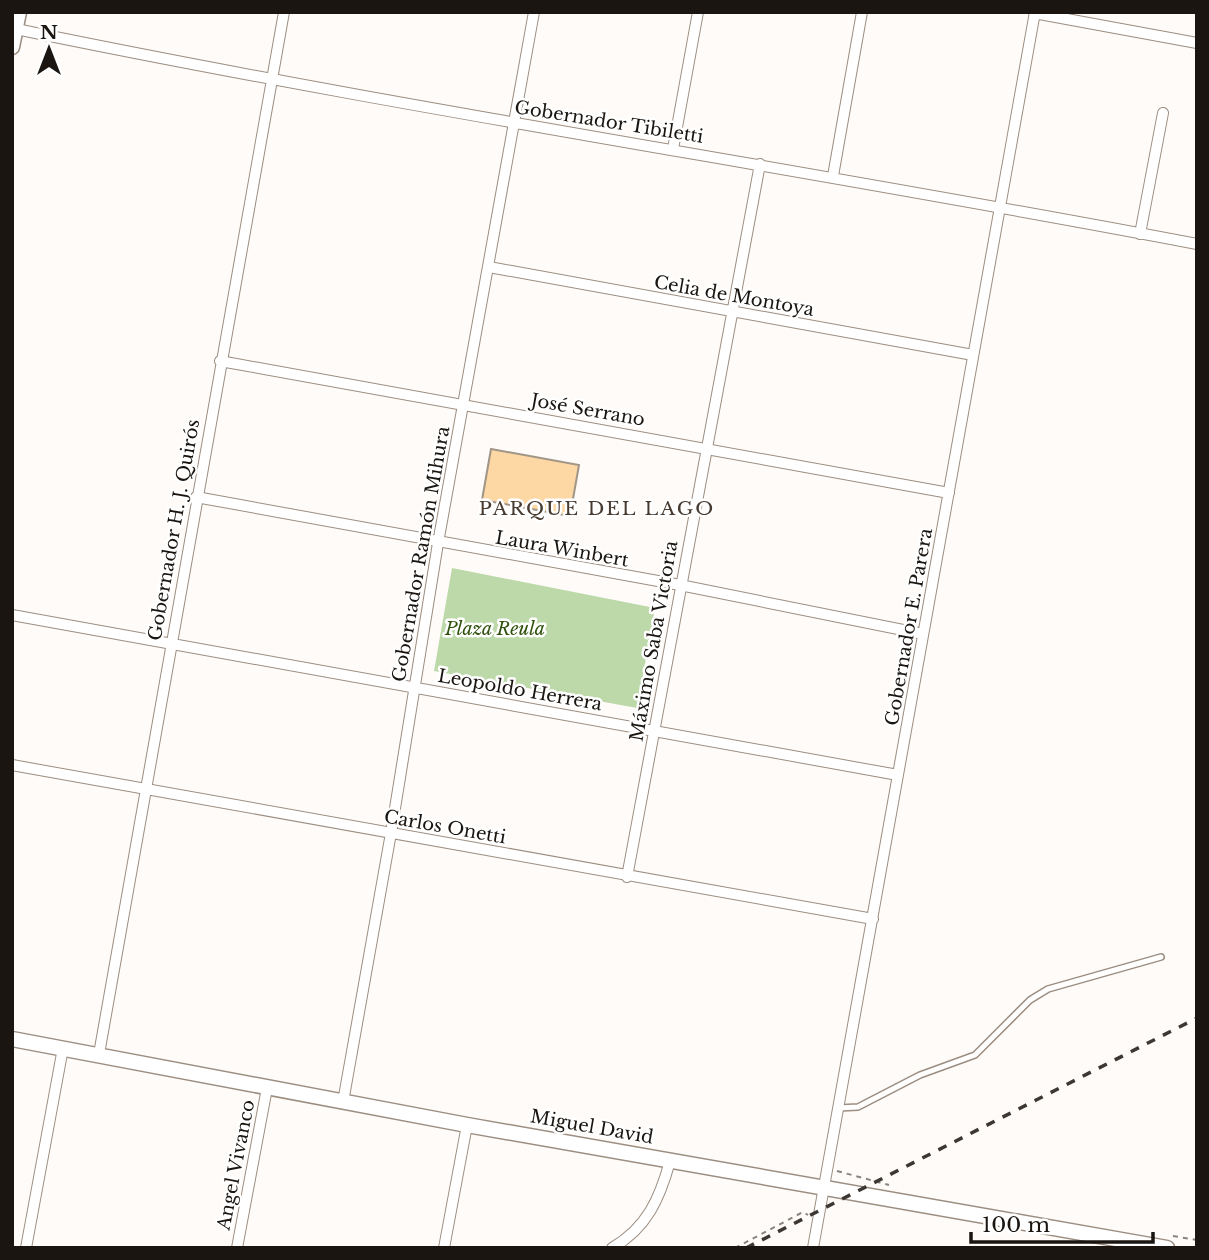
<svg xmlns="http://www.w3.org/2000/svg" width="1209" height="1260" font-family="'Libre Baskerville',serif">
<style>
.green{fill:#bdd9aa}
.building{fill:#fdd7a4;stroke:#a09586;stroke-width:2}
.lines{fill:none;stroke-linecap:round;stroke-linejoin:round}
.lane-casing{stroke:#9c8d81;stroke-width:8}
.street-casing{stroke:#9c8d81;stroke-width:12}
.secondary-casing{stroke:#9c8d81;stroke-width:17}
.path{stroke:#888480;stroke-width:2;stroke-dasharray:5 5;stroke-linecap:butt}
.lane{stroke:#fff;stroke-width:5}
.street{stroke:#fff;stroke-width:10}
.secondary{stroke:#fff;stroke-width:14}
.rail{stroke:#3c3732;stroke-width:3.5;stroke-dasharray:9 9;stroke-linecap:butt}
.labels{text-anchor:middle;stroke-width:5;stroke-linejoin:round;paint-order:stroke}
.street-label{font-size:18px;fill:#1a1510;stroke:#fff}
.park-label{font-size:18px;font-style:italic;fill:#2f510c;stroke:#fff}
.neighbourhood-label{font-size:19px;letter-spacing:2px;fill:#473a30;stroke:#fff}
</style>
<rect width="100%" height="100%" fill="#fefbf8"/>
<path class="green" d="M452,568L655,608L637,708L434,671Z"/>
<path class="building" d="M491,449L579,465L570,516L482,500Z"/>
<g class="lines">
<g class="lane-casing">
<path id="lane" d="M838,1108L858,1107L920,1075L975,1055L1030,1000L1048,989L1161,957"/>
</g>
<g class="street-casing">
<path id="street" d="M1034,13L1197,43
M16,29C408,110 804,169 1197,244
M673,149L698,12
M833,176L862,12
M1140,234L1163,113
M489,267L973,355
M220,361L949,493
M196,497L680,585L923,634
M12,615L898,775
M12,765L873,919
M627,877L760,164
M99,1054L284,12
M343,1102L391,833L438,543L534,12
M26,1248L63,1048
M237,1248L267,1088
M444,1248L467,1125
M612,1248C647,1228 660,1198 670,1161
M813,1248L1035,12"/>
</g>
<g class="secondary-casing">
<path id="secondary" d="M12,47L19,12
M12,1039L467,1125L1167,1248"/>
</g>
<path class="path" d="M837,1171L889,1185
M1173,1236L1197,1240
M735,1248L803,1212L808,1215"/>
<use href="#lane" class="lane"/>
<use href="#street" class="street"/>
<use href="#secondary" class="secondary"/>
<path class="rail" d="M746,1248L1197,1018"/>
</g>
<g class="labels">
<g class="street-label">
<text transform="translate(609 122) rotate(9)" y="6">Gobernador Tibiletti</text>
<text transform="translate(734 296) rotate(10)" y="6">Celia de Montoya</text>
<text transform="translate(588 410) rotate(10)" y="6">José Serrano</text>
<text transform="translate(174 530) rotate(-80)" y="6">Gobernador H. J. Quirós</text>
<text transform="translate(562 549) rotate(10)" y="6">Laura Winbert</text>
<text transform="translate(421 554) rotate(-80)" y="6">Gobernador Ramón Mihura</text>
<text transform="translate(909 627) rotate(-80)" y="6">Gobernador E. Parera</text>
<text transform="translate(654 641) rotate(-80)" y="6">Máximo Saba Victoria</text>
<text transform="translate(520 690) rotate(10)" y="6">Leopoldo Herrera</text>
<text transform="translate(445 827) rotate(10)" y="6">Carlos Onetti</text>
<text transform="translate(592 1127) rotate(10)" y="6">Miguel David</text>
<text transform="translate(236 1165) rotate(-79)" y="6">Angel Vivanco</text>
</g>
<g class="park-label">
<text x="495" y="635">Plaza Reula</text>
</g>
<g class="neighbourhood-label">
<text x="597" y="515">PARQUE DEL LAGO</text>
</g>
</g>
<rect width="1209" height="1260" fill="none" stroke="#1a1510" stroke-width="28"/>
<g transform="translate(49 49)" stroke="#ffffff" stroke-width="5" paint-order="stroke">
<path d="M0-5L12 26L0 18L-12 26Z" fill="#1a1510"/>
<text y="-10" font-size="19" font-weight="bold" text-anchor="middle" fill="#1a1510">N</text>
</g>
<path d="M971 1232v10h182v-10" fill="none" stroke="#1a1510" stroke-width="3.5"/>
<text x="982" y="1232" font-size="21" fill="#1a1510" stroke="#ffffff" stroke-width="5" paint-order="stroke">100 m</text>
</svg>
